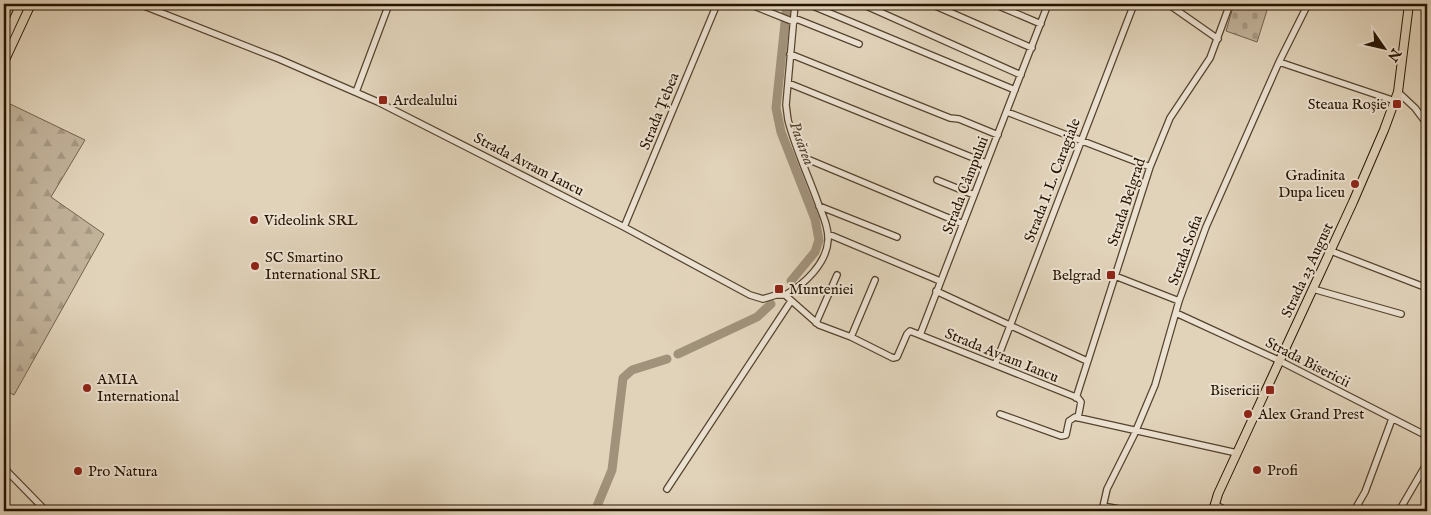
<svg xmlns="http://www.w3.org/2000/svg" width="1431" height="515" font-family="'IM FELL English',serif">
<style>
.green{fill:#c1b29a;stroke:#74624d}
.forest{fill:url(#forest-firs);stroke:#74624d}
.cemetery{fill:url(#cemetery-stones);stroke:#74624d}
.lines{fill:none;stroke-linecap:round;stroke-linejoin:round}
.river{stroke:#a1927b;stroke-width:9}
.minor-casing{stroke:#55432e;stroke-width:8}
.major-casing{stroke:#261300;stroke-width:10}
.minor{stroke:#ece2d2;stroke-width:5.5}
.major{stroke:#e1d3ba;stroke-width:8}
.rail{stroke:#261300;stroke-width:1;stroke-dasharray:9 9;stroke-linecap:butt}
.poi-dot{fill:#8f2418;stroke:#ece2d2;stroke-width:2}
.labels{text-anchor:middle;stroke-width:4;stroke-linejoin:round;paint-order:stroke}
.poi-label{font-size:15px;fill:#261300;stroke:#ece2d2;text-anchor:start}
.street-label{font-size:15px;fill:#261300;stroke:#ece2d2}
.water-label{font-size:16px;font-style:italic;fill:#574631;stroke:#ece2d2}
</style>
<defs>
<pattern id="forest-firs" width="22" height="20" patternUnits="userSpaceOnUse" patternTransform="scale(1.25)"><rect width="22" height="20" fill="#c1b29a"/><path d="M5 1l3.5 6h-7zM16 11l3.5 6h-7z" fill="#a69883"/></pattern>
<pattern id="cemetery-stones" width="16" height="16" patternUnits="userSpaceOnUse" patternTransform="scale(1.25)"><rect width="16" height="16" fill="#c1b29a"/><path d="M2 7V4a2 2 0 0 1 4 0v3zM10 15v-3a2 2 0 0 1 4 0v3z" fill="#a69883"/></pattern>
</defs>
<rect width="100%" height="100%" fill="#e1d3ba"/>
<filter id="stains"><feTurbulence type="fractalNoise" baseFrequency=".004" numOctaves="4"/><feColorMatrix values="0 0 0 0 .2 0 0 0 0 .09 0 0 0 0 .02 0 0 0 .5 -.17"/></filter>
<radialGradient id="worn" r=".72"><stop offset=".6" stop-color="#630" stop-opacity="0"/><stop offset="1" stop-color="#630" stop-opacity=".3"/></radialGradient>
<path class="green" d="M4,4H21L4,41Z"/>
<path class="forest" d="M4,101L85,140L51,197L104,234L14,395L4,390Z"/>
<path class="cemetery" d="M1234,4H1269L1257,42L1226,31Z"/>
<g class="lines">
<path class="river" d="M787,4L776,108L781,132L815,219L819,240L815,252L791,281
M678,354L757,317L771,304
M595,511L612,470L623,378L632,370L667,359"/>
<g class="minor-casing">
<path id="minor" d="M139,4L279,59L378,102L624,227L750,295L763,299L776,295H785L819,325L851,337L893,358L897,357L907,334L910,331L1078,398L1081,402L1078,418
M749,4L794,22
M808,4L1015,90
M862,4L1021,75
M931,4L1032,48
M994,4L1041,24
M1168,4L1218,39
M794,18L859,44
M790,54L950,118L959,119L998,135
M1279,62L1395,101
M788,83L986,163
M356,92L389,4
M1398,92L1415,108L1427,124
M1007,112L1150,167
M800,156L963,224
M937,180L974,195
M819,206L897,237
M624,227L717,4
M828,234L940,281
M1331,251L1427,288
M1115,276L1179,301
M1313,289L1401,314
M936,291L1087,361
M785,295C804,285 827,263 828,240C829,226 821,212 817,200C807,173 795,147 788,120L786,105L795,4
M1176,313L1276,359L1427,436
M816,323L837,275
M920,335L1048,4
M851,337L875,280
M995,365L1134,4
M1076,398L1150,167L1170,118L1210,58L1230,4
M1000,414L1061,436L1066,435L1069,421L1075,417L1237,453
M4,468L46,511
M667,489L791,301
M1214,504L1228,511
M1103,506L1130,511
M1102,511L1107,489L1134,435L1155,385L1179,301L1206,227L1279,62L1308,4
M1354,511L1365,492L1392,419
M1399,511L1427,463"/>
</g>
<g class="major-casing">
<path id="major" d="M4,41L21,4
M4,62L31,4
M1213,511L1218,494L1353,202L1384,130L1398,92L1409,4"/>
</g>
<use href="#minor" class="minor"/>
<use href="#major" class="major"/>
<path class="rail" d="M4,21L12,4"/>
</g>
<g class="poi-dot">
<rect x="378" y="95" width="10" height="10" rx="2.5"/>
<rect x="1392" y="99" width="10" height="10" rx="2.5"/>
<circle cx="1355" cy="184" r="5"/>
<circle cx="254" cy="220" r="5"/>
<circle cx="255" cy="266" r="5"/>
<rect x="1106" y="270" width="10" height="10" rx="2.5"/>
<rect x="774" y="284" width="10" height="10" rx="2.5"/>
<circle cx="87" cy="388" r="5"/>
<rect x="1265" y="385" width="10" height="10" rx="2.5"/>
<circle cx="1248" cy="414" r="5"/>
<circle cx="1257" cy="470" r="5"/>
<circle cx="78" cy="471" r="5"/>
</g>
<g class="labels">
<g class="poi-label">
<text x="393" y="105">Ardealului</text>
<text x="1387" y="109" text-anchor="end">Steaua Roșie</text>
<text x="1345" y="180" text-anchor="end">Gradinita<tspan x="1345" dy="17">Dupa liceu</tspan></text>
<text x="264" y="225">Videolink SRL</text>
<text x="265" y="262">SC Smartino<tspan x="265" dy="17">International SRL</tspan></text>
<text x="1101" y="280" text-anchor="end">Belgrad</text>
<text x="789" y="294">Munteniei</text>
<text x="97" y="384">AMIA<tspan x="97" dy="17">International</tspan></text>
<text x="1260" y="395" text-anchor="end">Bisericii</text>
<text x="1258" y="419">Alex Grand Prest</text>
<text x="1267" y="475">Profi</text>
<text x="88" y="476">Pro Natura</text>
</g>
<g class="street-label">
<text transform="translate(659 111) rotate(-68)" y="5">Strada Țebea</text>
<text transform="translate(529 164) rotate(27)" y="5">Strada Avram Iancu</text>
<text transform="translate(1052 180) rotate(-69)" y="5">Strada I. L. Caragiale</text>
<text transform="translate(965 185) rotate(-69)" y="5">Strada Câmpului</text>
<text transform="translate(1126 202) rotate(-72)" y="5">Strada Belgrad</text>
<text transform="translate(1185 250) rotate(-70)" y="5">Strada Sofia</text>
<text transform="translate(1307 270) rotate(-65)" y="5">Strada 23 August</text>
<text transform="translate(1002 355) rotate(22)" y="5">Strada Avram Iancu</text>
<text transform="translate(1308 362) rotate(27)" y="5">Strada Bisericii</text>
</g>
<g class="water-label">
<text transform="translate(803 143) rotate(70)" y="6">Pasărea</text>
</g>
</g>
<rect width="1431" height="515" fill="none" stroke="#e1d3ba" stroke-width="20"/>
<rect x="5" y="5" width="1421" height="505" fill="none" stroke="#261300" stroke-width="2.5"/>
<rect x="10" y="10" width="1411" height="495" fill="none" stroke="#261300"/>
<g transform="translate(1384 48) rotate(124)" stroke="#ece2d2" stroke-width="4" paint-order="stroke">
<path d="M0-4L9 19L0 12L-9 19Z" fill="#261300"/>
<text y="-8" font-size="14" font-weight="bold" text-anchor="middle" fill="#261300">N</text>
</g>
<rect width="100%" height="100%" filter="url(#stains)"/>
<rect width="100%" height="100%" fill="url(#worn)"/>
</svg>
